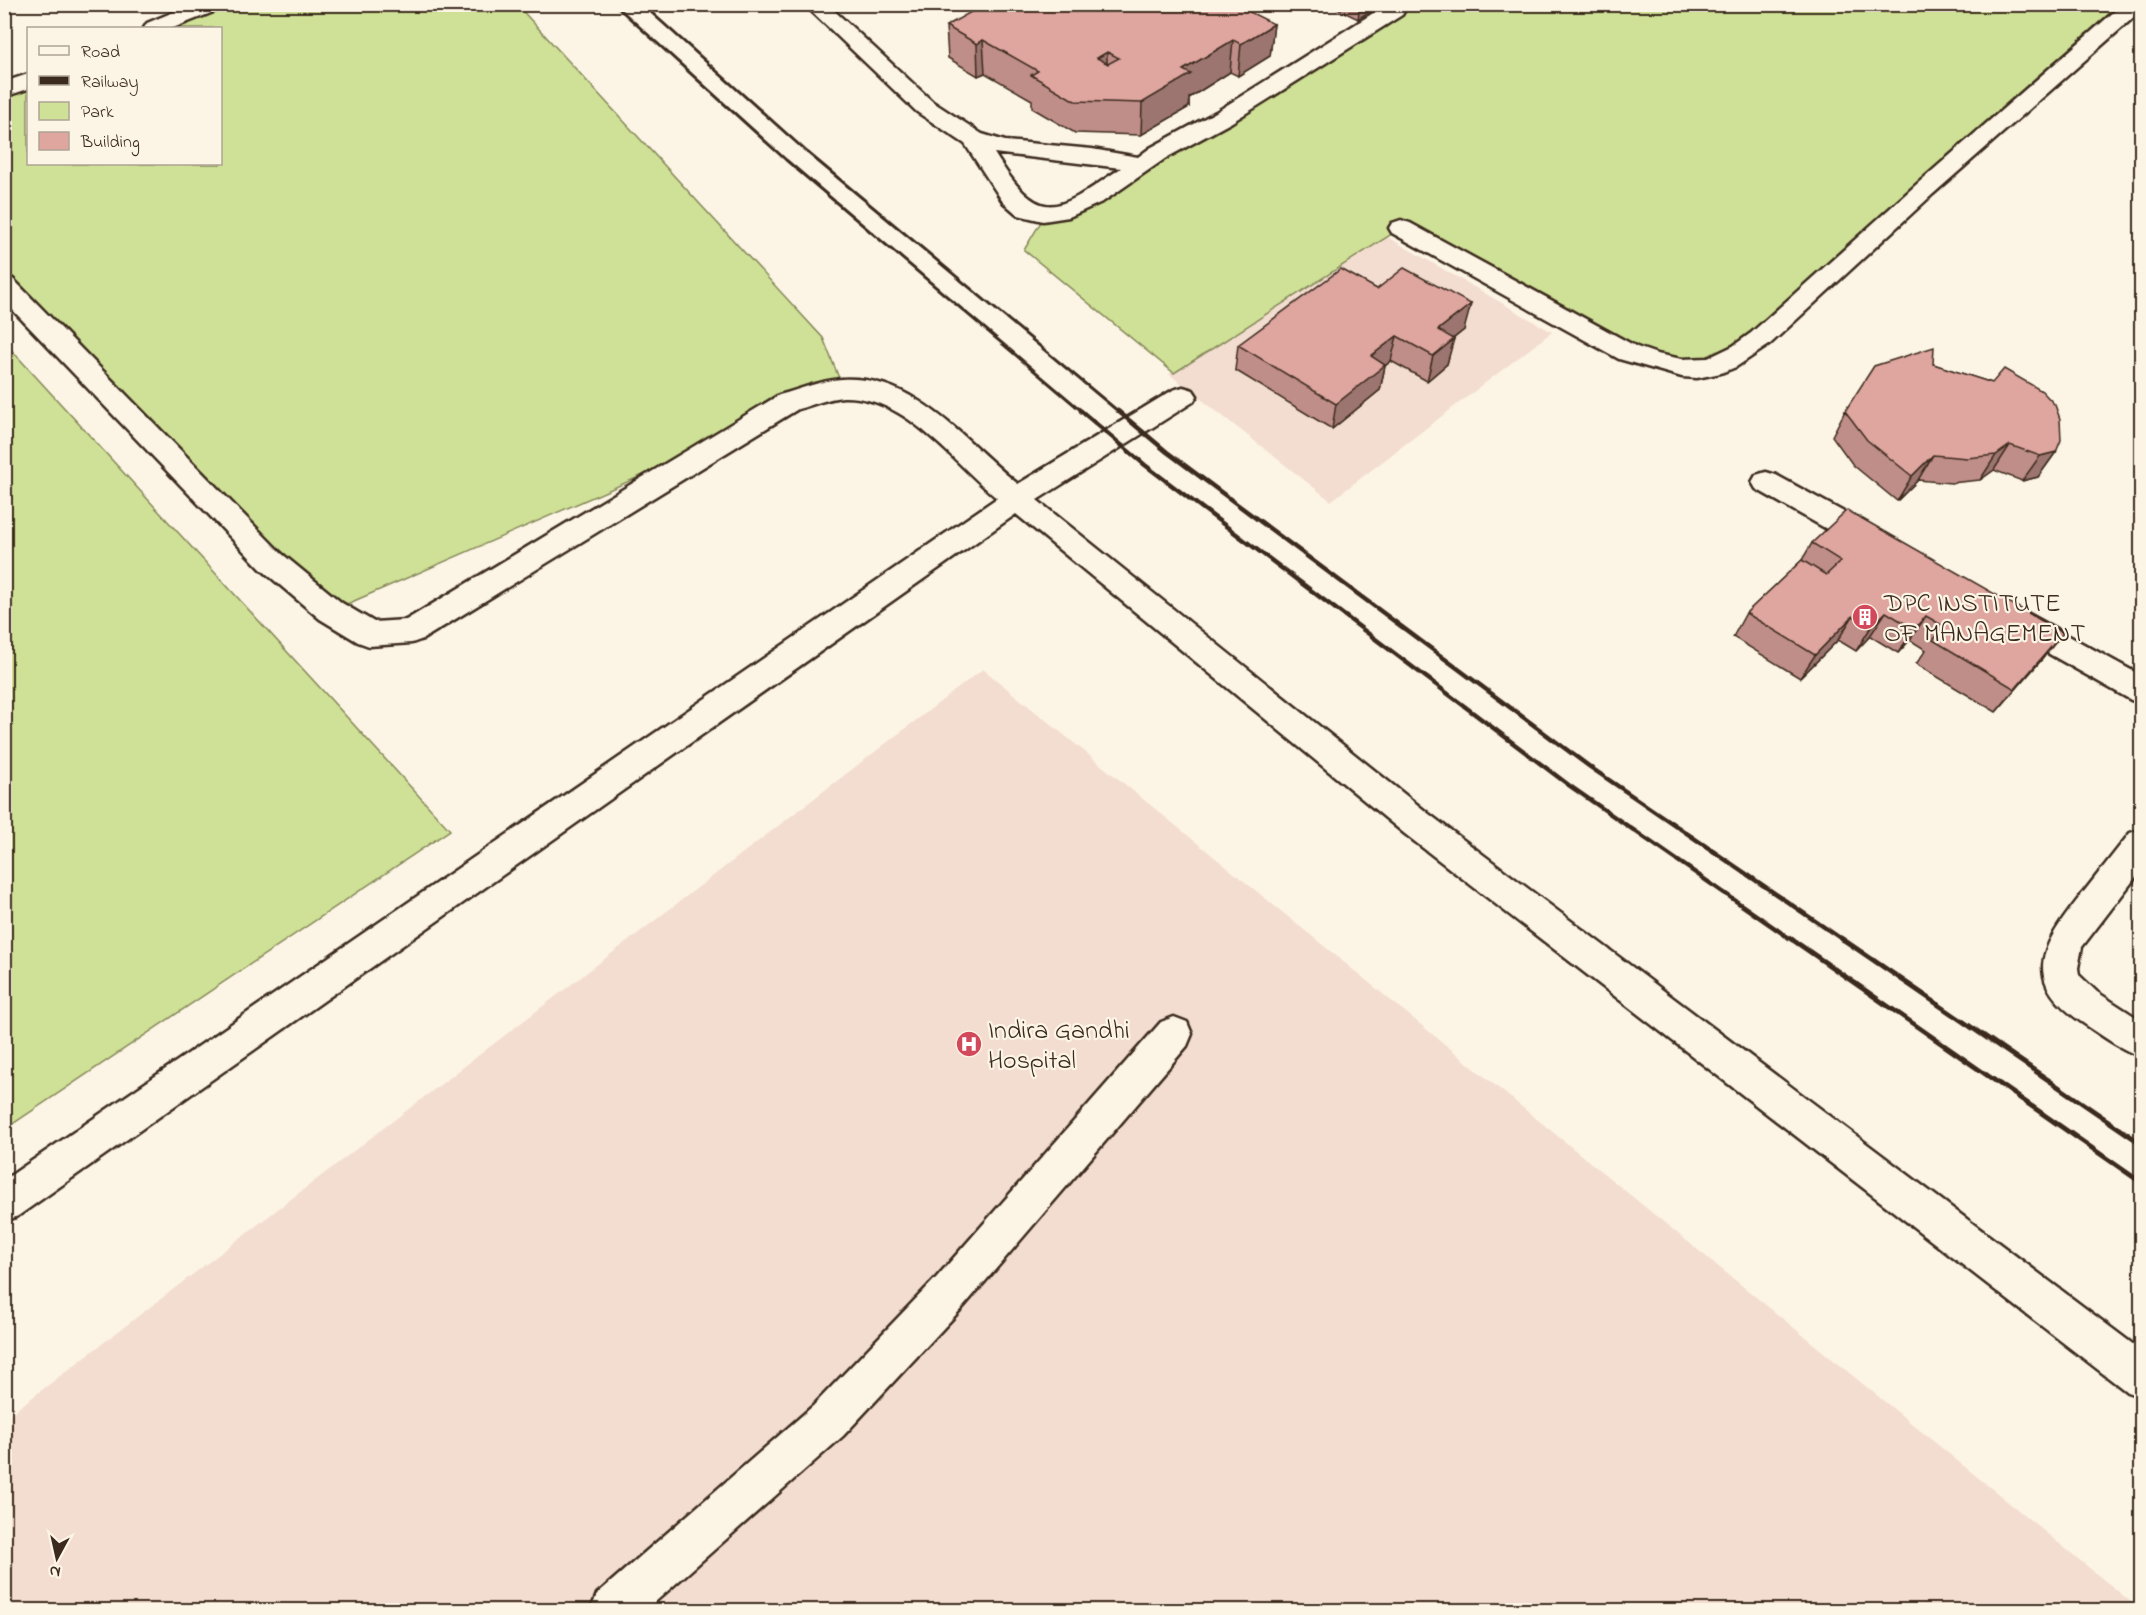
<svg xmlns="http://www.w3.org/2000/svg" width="2146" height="1615" font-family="'Indie Flower',sans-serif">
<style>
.built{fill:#f3ddd0}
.green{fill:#cfe196;stroke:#85865a;stroke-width:1.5}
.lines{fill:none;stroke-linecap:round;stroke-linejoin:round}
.minor-casing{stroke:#3b2a1e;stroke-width:5}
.minor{fill:#fcf5e5;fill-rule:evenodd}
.rail-far2{stroke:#3b2a1e;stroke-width:3}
.rail-far1{stroke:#3b2a1e;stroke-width:4.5}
.rail{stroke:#3b2a1e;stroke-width:5}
.wall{fill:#c08e89;stroke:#3b2a1e;stroke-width:1.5}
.shaded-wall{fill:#9c746f;stroke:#3b2a1e;stroke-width:1.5}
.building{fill:#dfa59f;stroke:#3b2a1e;stroke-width:1.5;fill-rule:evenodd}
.labels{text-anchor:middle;stroke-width:4.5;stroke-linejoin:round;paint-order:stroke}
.poi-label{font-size:26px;fill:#3b2a1e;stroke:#fcf5e5;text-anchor:start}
</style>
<rect width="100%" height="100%" fill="#fcf5e5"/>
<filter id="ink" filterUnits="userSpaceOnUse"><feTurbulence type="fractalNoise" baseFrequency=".0167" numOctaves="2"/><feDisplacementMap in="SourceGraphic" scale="12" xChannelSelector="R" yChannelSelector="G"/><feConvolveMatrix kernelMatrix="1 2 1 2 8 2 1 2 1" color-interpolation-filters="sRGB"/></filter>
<g filter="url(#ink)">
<path class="built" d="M1384,235L1552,332L1331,501L1169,374Z
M983,669L2141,1610H5L4,1419Z"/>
<path class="green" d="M211,5H517L823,338L843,388L331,611L5,281V88L28,78V164H220V28H151Z
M1403,5H2138L1726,363L1661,365L1401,228L1174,373L1024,250L1045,215L1142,165Z
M5,343L450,830L5,1129Z"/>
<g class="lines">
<g class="minor-casing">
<path id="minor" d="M193,4H223L221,9L173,28H144L147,23Z
M804,4H827L933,102L982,134L1005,141L1092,149L1138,157L1150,148L1216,112L1386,5H1402L1405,10L1402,15L1232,122L1166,158L1104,201L1069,217L1043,221L1018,215L1003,202L965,144L917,112ZM994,153L1121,168C1055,213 1041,228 994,153Z
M2123,4H2142V10L1933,194L1769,345L1736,367L1721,373L1697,378L1682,377L1619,359L1392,233L1389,228L1392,223L1401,220L1410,223L1637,347L1657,354L1682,359L1708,358L1733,346L1751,333L1917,184Z
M28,74V89L4,97V82Z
M4,277L13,279L281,553L342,603L374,622L406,620L779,395C799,390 821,380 842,379C916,375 965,442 1018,484L1173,390L1183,387L1193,390L1197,396L1193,402L1037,500L1429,814L2142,1351V1397L2127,1392L1405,834L1016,514L18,1216L4,1222V1180L997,498C953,462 905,395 843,397C828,398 813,405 798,409L423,639L412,643L369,646L358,642L320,619L261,569L4,301Z
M1766,472L1776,475L1884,534L1889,542L1884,550L1874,553L1864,550L1756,489L1752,482L1756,475Z
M2016,609L2027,613L2142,676V703L2131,700L2005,629L2001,621L2005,613Z
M2142,829V869L2082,947L2078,968L2079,975L2097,992L2142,1021V1057C2122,1050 2104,1037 2086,1025C2022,982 2038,950 2079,898C2096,876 2113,855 2130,833Z
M1174,1017L1187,1022L1192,1034L1187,1046L964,1306L843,1436L646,1610H591L597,1594L813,1406L936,1278L1161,1022Z"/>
</g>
<use href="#minor" class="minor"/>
<path class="rail-far2" d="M614,4L786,160L1083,412
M642,4L807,152L1119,412"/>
<path class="rail-far1" d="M1081,411L1145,465L1570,786L1792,940
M1118,411L1167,452L1590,767L1843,940"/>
<path class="rail" d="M1790,938L2142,1183
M1841,938L2142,1144"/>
</g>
<path class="wall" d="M1327,4H1381L1358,19Z
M1274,24L1270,56L1238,76L1230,72L1189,98V107L1141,135L1075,133L1032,108V100L985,73L978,76L948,58L946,26Z
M1377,289L1464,330L1453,339L1447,364L1427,381L1391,361L1385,366L1380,390L1332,429L1235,370L1238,345Z
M1933,364L1992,383L2056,452L2038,477L2022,481L1994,470L1980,480L1951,483L1918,480L1897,501L1853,465L1832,436L1845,411Z
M1812,543L2044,657L1996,712L1916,664L1926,650L1910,640L1898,653L1870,636L1856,651L1838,640L1800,678L1733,637L1746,613L1802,560Z"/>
<path class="shaded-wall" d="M1360,4H1381L1358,19Z
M1274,24L1270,56L1238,76L1241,44Z
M983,40L985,73L978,76L977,44Z
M1233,40L1230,72L1189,98V107L1141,135L1142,103L1183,70Z
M1107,52V85L1097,58Z
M1471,304L1464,330L1432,355L1438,330Z
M1397,336L1391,361L1385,366L1380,390L1332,429L1336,404L1371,356Z
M1454,339L1447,364L1427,381L1433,356Z
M2010,445L1994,470L1980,480L1996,455Z
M2056,452L2038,477L2022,481L2040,456Z
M1933,455L1918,480L1897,501L1912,476Z
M1886,612L1870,636L1856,651L1871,627Z
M1853,616L1838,640L1800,678L1815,655Z
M1926,616L1910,640L1898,653L1914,629Z
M2063,633L2044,657L1996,712L2015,689Z"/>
<path class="building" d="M985,4H1234L1274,24L1241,44L1233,40L1183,70L1191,74L1142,103L1075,101L1031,75L1038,71L983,40L977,44L946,26ZM1107,52L1119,58L1108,64L1097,58Z
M1404,268L1471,304L1438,330L1454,339L1433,356L1397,336L1371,356L1385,365L1336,404L1238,345L1341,269L1377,289Z
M1934,347L1933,364L1992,383L2004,369L2042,391L2055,405L2060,419L2061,440L2056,452L2040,456L2010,445L1996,455L1967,458L1933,455L1912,476L1867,440L1845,411L1874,366Z
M1847,510L2063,633L2015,689L1933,640L1945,627L1926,616L1914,629L1886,612L1871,627L1853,616L1815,655L1746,613L1802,560L1826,575L1841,561L1812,543Z"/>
</g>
<defs>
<g id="building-disc" transform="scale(1.35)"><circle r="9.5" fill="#d1495b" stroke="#fcf5e5"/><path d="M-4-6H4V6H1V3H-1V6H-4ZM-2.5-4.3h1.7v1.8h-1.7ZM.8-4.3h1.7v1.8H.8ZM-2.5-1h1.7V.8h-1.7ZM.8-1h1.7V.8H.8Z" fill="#fff"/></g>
<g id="hospital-disc" transform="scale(1.35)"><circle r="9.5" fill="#d1495b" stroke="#fcf5e5"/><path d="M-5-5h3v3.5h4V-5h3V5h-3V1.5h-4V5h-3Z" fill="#fff"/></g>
</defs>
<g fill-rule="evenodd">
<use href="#building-disc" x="1865" y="617"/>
<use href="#hospital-disc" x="969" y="1044"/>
</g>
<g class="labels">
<g class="poi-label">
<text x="1884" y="611">DPC INSTITUTE<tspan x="1884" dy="30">OF MANAGEMENT</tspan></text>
<text x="988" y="1038">Indira Gandhi<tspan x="988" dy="30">Hospital</tspan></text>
</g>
</g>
<rect width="2146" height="1615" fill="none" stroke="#fcf5e5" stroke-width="24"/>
<rect x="12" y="12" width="2122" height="1591" fill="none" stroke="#3b2a1e" stroke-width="2" filter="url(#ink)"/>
<rect x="27" y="27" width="195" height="138" fill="#fcf5e5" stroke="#afa495" stroke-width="1.5"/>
<rect x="39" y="46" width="30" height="9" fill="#fcf5e5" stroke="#afa495" stroke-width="1.5"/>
<text x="81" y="57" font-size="18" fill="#3b2a1e">Road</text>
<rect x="39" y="76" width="30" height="9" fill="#3b2a1e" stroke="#afa495" stroke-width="1.5"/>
<text x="81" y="87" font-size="18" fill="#3b2a1e">Railway</text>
<rect x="39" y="102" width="30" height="18" fill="#cfe196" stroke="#afa495" stroke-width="1.5"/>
<text x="81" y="117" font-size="18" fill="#3b2a1e">Park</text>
<rect x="39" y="132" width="30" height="18" fill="#dfa59f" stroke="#afa495" stroke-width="1.5"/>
<text x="81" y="147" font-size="18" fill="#3b2a1e">Building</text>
<g transform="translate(57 1558) rotate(188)" stroke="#fcf5e5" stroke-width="4.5" paint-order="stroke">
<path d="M0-4.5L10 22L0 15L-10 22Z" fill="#3b2a1e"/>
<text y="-9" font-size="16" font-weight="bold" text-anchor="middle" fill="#3b2a1e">N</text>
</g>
</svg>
